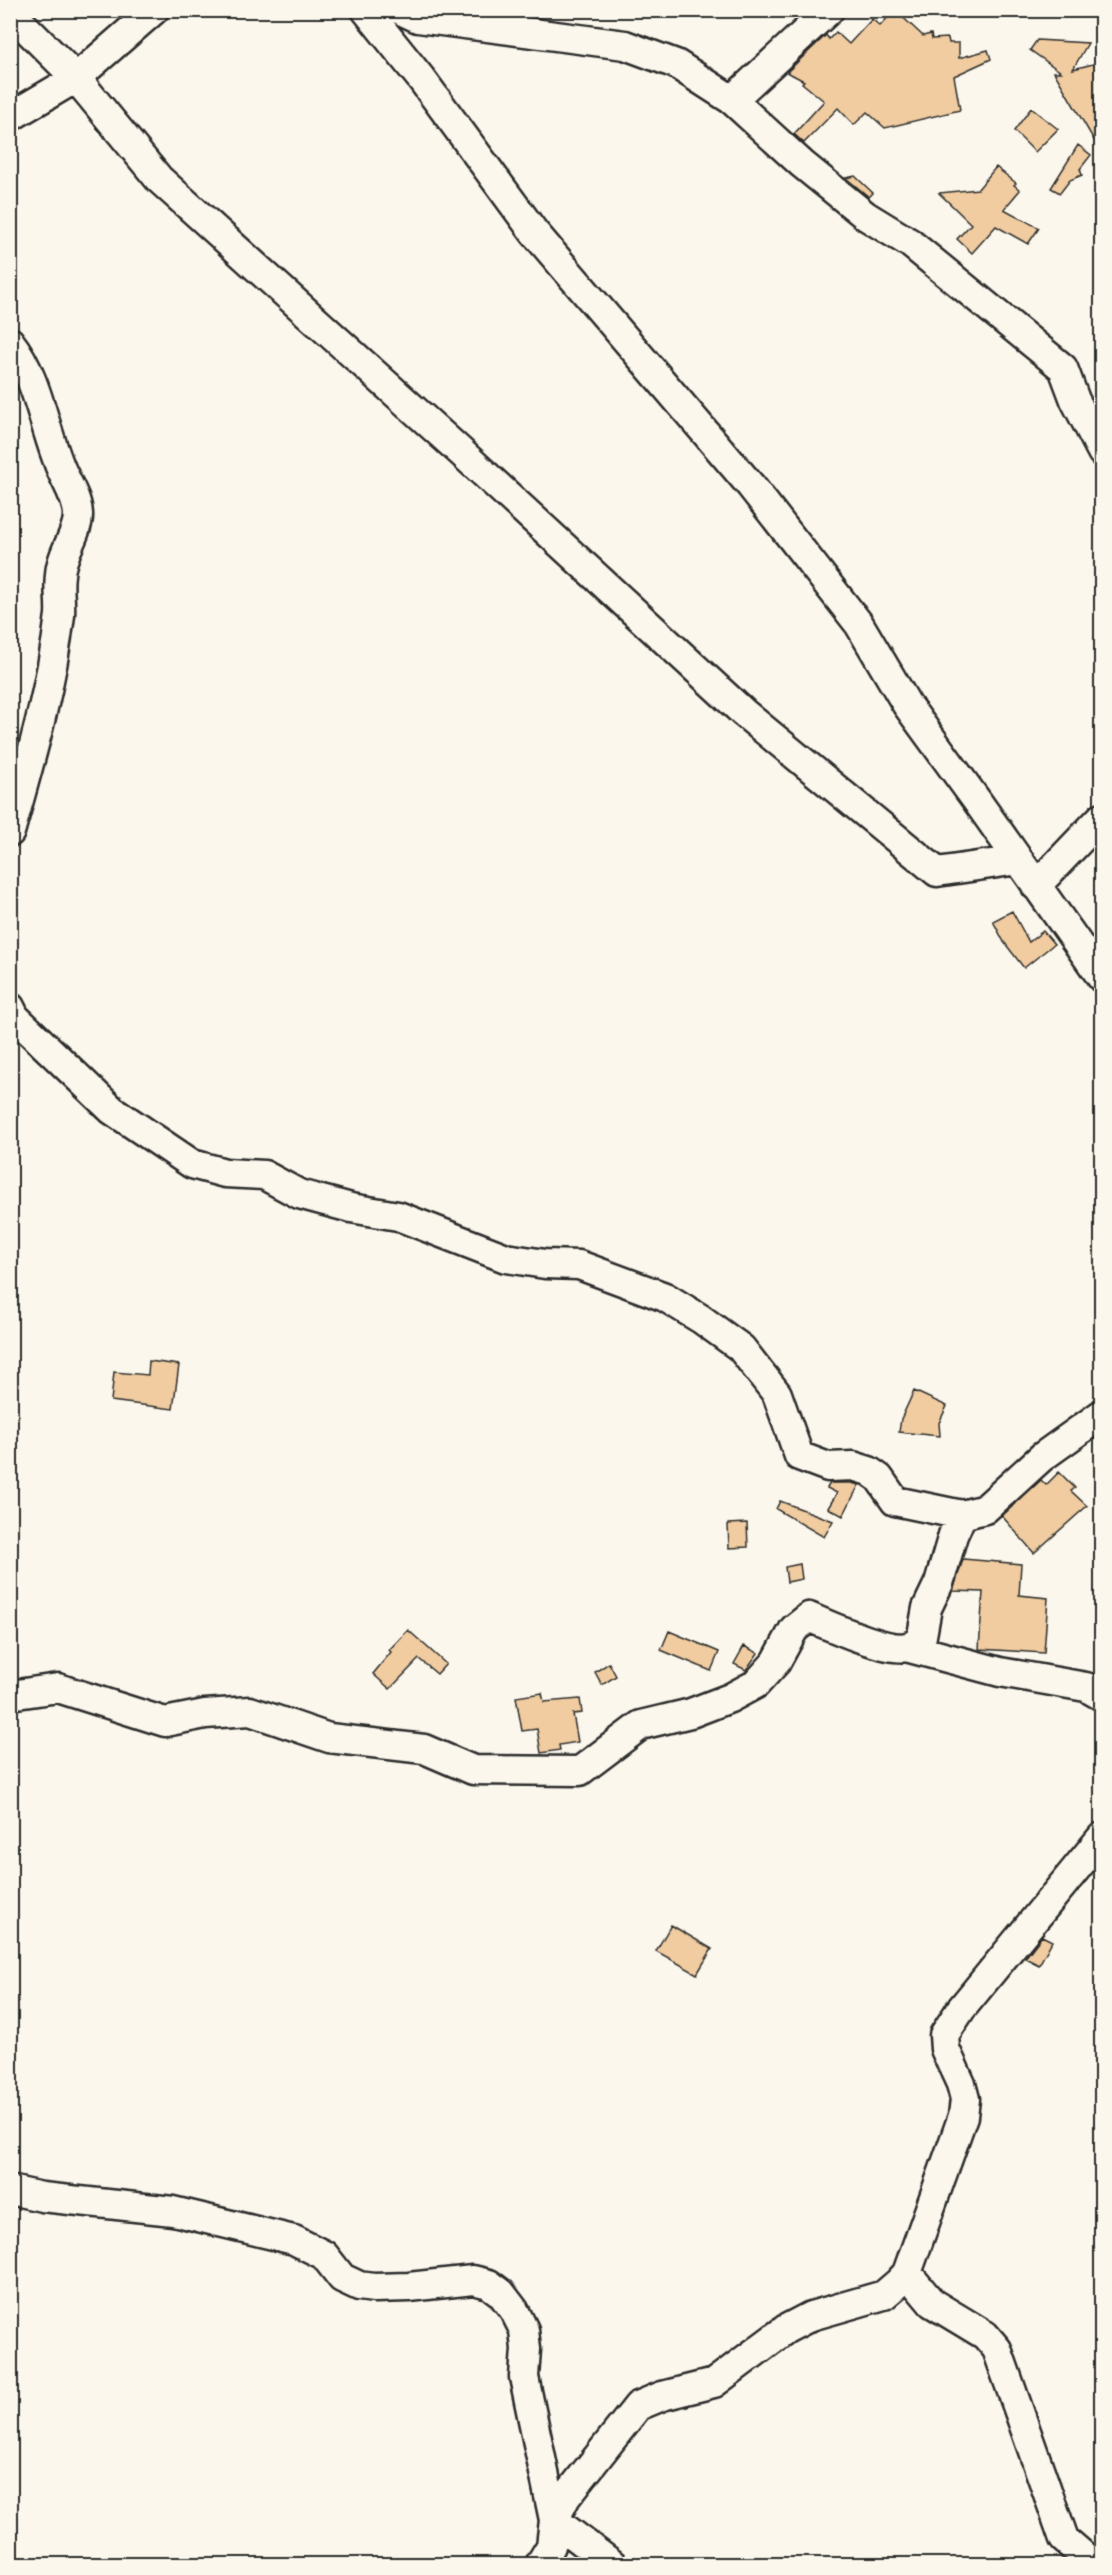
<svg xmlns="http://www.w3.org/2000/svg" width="1112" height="2575" font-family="'Architects Daughter',sans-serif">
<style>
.building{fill:#f0cca0;stroke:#2b2b2b;stroke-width:1.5}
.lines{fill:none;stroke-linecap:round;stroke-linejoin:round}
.minor-casing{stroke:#2b2b2b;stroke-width:33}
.minor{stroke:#fbf7ec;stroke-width:28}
</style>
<rect width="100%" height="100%" fill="#fbf7ec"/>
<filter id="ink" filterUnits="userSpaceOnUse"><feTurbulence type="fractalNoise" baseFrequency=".0167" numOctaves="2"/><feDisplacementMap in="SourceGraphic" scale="12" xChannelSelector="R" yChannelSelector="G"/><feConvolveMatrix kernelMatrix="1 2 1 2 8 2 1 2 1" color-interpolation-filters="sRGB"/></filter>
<g filter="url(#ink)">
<path class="building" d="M895,10L923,36L931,34L932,39L948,38L949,43H959V58L988,50L991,59L954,76L960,110L885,128L867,112L854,125L838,108L804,143L794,134L824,101L802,83L804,81L787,72L826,35L829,39L836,32L849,44L872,19L880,26Z
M1037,40L1088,43L1073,69L1101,62V152L1054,72H1061L1030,50Z
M1031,108L1058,129L1035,152L1014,131Z
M1078,145L1091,155L1080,169L1082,175L1070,180L1060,193L1051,188Z
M996,167L1016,183L1014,185L1020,190L1004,209L1039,228L1028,244L996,226L972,253L957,239L971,224L939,193L978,189Z
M855,176L873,193L869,197L846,178Z
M1012,911L1029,942L1043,931L1054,944L1024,968L1004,942L993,921Z
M149,1361L179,1365L173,1409L111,1401L114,1372L148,1375Z
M914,1391L947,1406L939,1423L940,1436L899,1432L901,1419Z
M1059,1472L1075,1488L1071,1491L1087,1506L1034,1553L1002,1516L1041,1480L1046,1485Z
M830,1483H851L859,1485L843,1516L828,1508L837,1493L827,1488Z
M780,1501L833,1521L824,1537L776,1509Z
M747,1523L748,1547L729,1548L728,1524Z
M963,1559L1021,1564L1019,1595L1048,1598L1044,1653L979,1649L983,1592L953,1591Z
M800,1564L802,1579L787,1582L785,1567Z
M408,1630L446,1664L437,1674L419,1659L390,1689L373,1674L391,1652L389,1650Z
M669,1631L719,1652L711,1671L661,1650Z
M744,1646L758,1653L746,1670L734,1664Z
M609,1663L616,1676L602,1685L595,1672Z
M542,1693L544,1702L580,1699L582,1713L573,1714L578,1742L559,1745L560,1750L541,1753L537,1729L522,1731L516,1697Z
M671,1925L712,1949L697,1974L656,1951Z
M1042,1936L1052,1941L1039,1965L1025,1958Z"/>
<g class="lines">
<g class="minor-casing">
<path id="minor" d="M366,10L423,81L534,232L751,486L859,624L907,705L977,801L1102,978
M401,10L418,18L625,45L676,64L732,100L802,164L866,216L910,243L1063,368L1075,400L1102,452
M10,12L76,78L159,179L462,453L744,713L937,872L1018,860
M732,100L829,10
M10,117L76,78L154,10
M10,342C37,376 43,424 59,464C65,481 77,496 78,514C79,532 61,553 60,575C58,588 61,602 60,615C51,689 30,761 10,832
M1036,886L1102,817
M10,1007L15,1017L112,1110L192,1164L225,1173L264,1175L299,1194L351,1208L398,1216L506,1258L545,1264L579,1265L665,1297L701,1319L741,1348L777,1394L799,1456L828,1467L853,1466L869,1471L879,1478L895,1501L962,1515
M906,1647L1000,1672L1086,1687L1102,1696
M10,1695L58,1688L165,1722L205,1714L250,1711L329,1738L424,1749L473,1770L580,1771L641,1725L691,1713L730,1698L756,1684L776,1662L794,1629L809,1617C830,1626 887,1652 908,1647C912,1646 917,1642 921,1641L927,1608L939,1583L953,1535L962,1515L985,1509L1042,1457L1102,1414
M10,2190L42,2197L173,2211L294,2240L324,2255L342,2278L359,2286L374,2288L409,2287L473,2280L489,2284L501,2293L514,2310L524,2330L526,2349L524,2377L554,2520L612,2564
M907,2273L932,2303L985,2335L997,2349L1064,2539L1093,2564
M540,2564L551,2546L554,2520L566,2497L638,2406L662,2396L714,2383L786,2329L811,2316L884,2295L898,2283L907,2273L963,2116L965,2099L961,2084L945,2049L944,2035L961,2009L1102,1837"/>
</g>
<use href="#minor" class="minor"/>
</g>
</g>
<rect width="1112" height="2575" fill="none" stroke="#fbf7ec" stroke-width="36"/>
<rect x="18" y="18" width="1076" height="2539" fill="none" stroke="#2b2b2b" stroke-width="2" filter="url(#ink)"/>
</svg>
